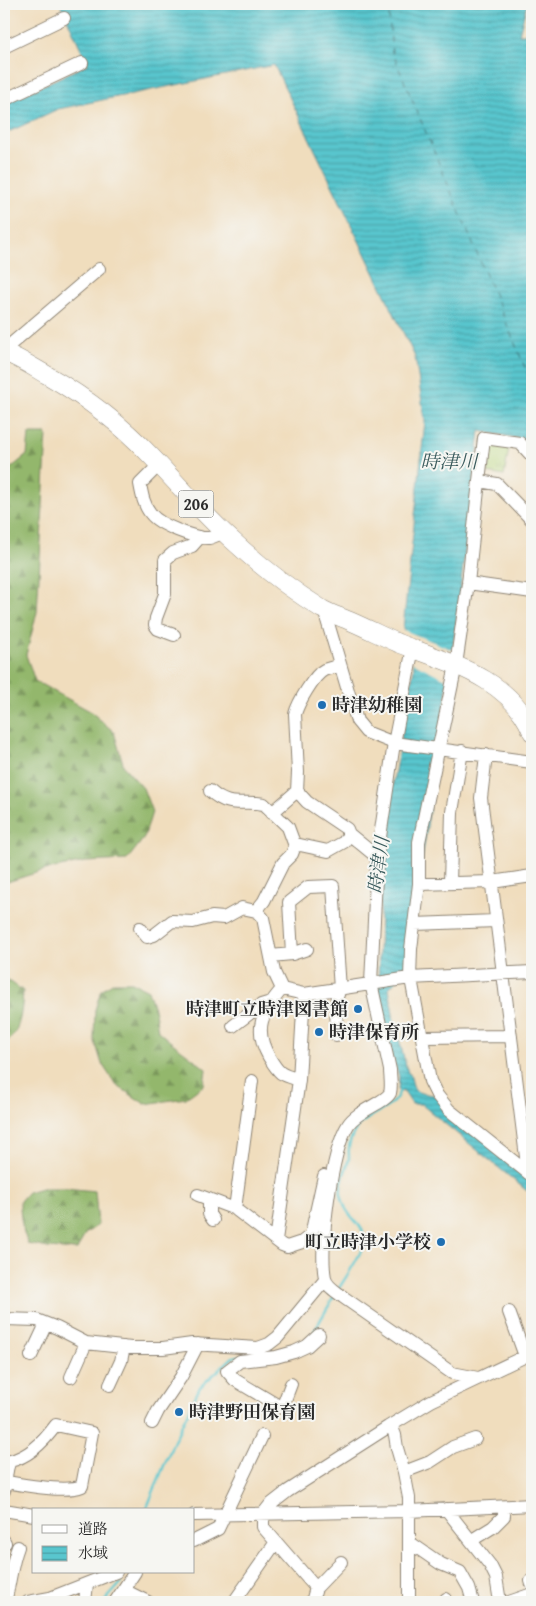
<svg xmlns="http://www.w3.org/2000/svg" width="536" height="1606" font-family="'Gentium Book Plus','Noto Serif JP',serif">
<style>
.forest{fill:url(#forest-firs);stroke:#5f714c}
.park{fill:url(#park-tufts);stroke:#728054}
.water{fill:url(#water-rules);stroke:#42787c}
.pier{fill:#f0ddbd}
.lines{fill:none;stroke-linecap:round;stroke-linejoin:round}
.stream{stroke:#59c6ce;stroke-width:2.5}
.ferry{stroke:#395a5c;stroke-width:1;stroke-dasharray:6 5;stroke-linecap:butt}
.minor-casing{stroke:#8e8474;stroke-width:14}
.highway-casing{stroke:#8e8474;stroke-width:19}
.minor{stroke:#fff;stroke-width:12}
.highway{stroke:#fff;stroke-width:18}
.poi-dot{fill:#1f6fb2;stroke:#f6f6f2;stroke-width:2}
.labels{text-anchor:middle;stroke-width:4;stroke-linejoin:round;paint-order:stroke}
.shield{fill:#f6f6f2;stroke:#686867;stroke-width:1}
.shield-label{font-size:16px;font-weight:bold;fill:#2b2b2b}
.poi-label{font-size:18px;font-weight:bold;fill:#2b2b2b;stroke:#f6f6f2;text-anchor:start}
.water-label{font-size:19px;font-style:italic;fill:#395a5c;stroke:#f6f6f2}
</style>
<defs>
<pattern id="forest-firs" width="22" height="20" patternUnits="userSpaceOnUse" patternTransform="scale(1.25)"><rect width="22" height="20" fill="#93b76c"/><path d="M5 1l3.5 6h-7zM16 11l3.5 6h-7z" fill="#789559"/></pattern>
<pattern id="park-tufts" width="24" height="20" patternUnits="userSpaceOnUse" patternTransform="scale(1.25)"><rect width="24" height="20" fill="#bad67c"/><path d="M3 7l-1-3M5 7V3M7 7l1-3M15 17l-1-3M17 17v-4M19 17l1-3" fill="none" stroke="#a0b86b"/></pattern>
<pattern id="water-rules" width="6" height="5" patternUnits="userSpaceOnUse" patternTransform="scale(1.25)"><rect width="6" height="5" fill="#59c6ce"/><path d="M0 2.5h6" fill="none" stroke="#4aa1a7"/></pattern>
</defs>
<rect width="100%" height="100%" fill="#f6f6f2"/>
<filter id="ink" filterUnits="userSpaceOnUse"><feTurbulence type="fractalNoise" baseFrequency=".02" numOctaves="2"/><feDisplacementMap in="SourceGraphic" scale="10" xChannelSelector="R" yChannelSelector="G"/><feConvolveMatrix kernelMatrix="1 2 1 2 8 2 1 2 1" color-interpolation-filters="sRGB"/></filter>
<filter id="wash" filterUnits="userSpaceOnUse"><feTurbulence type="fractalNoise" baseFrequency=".0096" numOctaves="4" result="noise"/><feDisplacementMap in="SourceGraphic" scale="20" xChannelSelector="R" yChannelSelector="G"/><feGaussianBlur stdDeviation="1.12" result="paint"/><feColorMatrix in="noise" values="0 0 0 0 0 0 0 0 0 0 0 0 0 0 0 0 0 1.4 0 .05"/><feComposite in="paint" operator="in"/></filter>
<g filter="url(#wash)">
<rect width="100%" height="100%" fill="#f0ddbd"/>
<path class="forest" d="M29,434H47L37,612L26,655L35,681L90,711L114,732L124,767L143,788L152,812L144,838L127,860L85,862L45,870L4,883V468L6,472L27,455Z
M4,977L23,991C22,1008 21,1035 4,1043Z
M114,982H132L148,990L155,1012L158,1031C173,1045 190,1055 206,1069L204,1085L186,1098L145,1104L116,1085L102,1064L94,1038L95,1010L101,990Z
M42,1188H65L95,1191L98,1225L85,1234L77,1250L48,1248L28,1244C22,1230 20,1216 20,1201L28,1192Z"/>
<path class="park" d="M493,445L509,448L504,476L488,473Z"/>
<path class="water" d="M60,4H527L519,34H532V451L521,439L480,431L453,646L406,971L389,988L394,1021L408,1073L410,1074C415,1093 413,1092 434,1095L532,1180V1195L421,1104H412L404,1092L398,1091L399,1076L392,1058L378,991L382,841L414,668L403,628L425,421L415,357L274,65L58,109L4,134V104L88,64Z"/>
<path class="pier" d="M401,629L453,650L450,681L410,661Z"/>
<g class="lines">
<path class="stream" d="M339,1288C346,1277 360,1257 363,1245C368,1227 353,1222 346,1209C344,1205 342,1199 341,1194C339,1181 347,1170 349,1158C349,1152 348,1147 350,1142C359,1110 392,1116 400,1090
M314,1331L335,1295
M146,1510L174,1441L200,1387L233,1357L238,1356
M104,1602L121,1583"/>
<path class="ferry" d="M388,4L392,52L532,384"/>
</g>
</g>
<g filter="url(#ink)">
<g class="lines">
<g class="minor-casing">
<path id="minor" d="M4,47L64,18
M4,100L82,63
M4,350L99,269
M159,465L140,484C142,495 144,506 151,514C159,525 196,539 209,538C214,537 219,534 224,532
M479,481L484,438L520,443L532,456
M532,520L497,484L479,481L468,583L456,665L419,842V884L411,949L410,978L412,984L430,1081L437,1095L449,1110L532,1176
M468,583L532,592
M324,610L357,721L366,732L394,743L532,762
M174,635L158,629L155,625L156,618L165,594V560L173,553L192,546L200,537
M413,648L394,743L377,857L371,983L390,1070C390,1077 392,1086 390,1093C385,1103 356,1111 348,1125C331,1152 319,1247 325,1278C326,1286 337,1292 343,1297L452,1373L478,1378
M340,665C335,667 329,668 324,670C314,675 298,703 295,714L298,772L297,791L307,802L347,829L349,834L377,857
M486,755L481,798L528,1173
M210,791C230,809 241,800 264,804L288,827L295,846L292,854L283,863L264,901L256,911
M272,813L297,791
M295,846L300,845L328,851L344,842L349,834
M450,883L452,812L462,751
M419,884L492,882L532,876
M414,924L496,921
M140,928L147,937L154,935L172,921L193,922L212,917L224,918L242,908L256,911L263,918L274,972L282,989L304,994L410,978L532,972
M292,954L289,902L308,887L333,886L340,989L337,997L336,1035
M271,956L292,954L307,949
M282,989C262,1012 253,1029 269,1057C272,1062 276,1069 281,1073C286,1076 293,1078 299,1080L304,994
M233,1026L261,1005L271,1002
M423,1037L511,1036
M252,1081L235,1209L282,1245L287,1247L302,1242L311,1235L324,1176
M198,1195L235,1209
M209,1199V1214L213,1220
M276,1240L299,1080
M509,1312L525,1356
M4,1319L37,1320L57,1328L86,1343L131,1348H163L192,1344L258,1348L269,1344L278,1337L325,1280
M31,1356L46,1324
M71,1377L86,1343
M291,1384L282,1408L235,1380L227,1371L240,1361L276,1357L294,1352L307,1346L319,1335
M110,1385L121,1361L124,1347
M152,1423L158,1411L181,1377L198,1344
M391,1425L395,1435L397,1448L404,1472L409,1498V1602
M404,1472L430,1462L453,1447L475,1439
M4,1491C7,1481 5,1470 10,1461C29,1457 45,1440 56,1425L92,1433L82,1486C66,1493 24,1485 7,1482
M446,1509L490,1565L496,1577L500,1602
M4,1510L34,1515
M194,1515L409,1511L532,1505
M472,1540L493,1527L504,1516V1507
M4,1541L5,1543
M194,1541L218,1529L262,1436
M409,1542L441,1564L460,1572L469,1588L473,1602
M531,1581L532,1584
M316,1588L341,1562
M124,1590L148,1602
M446,1599V1602
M5,1602C10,1584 11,1565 18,1547
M28,1602L50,1598L116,1572
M85,1602L87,1584
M115,1602L135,1572
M234,1602L276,1542
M312,1602L316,1588L263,1527V1514L270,1505L288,1491L388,1427L431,1401L532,1353
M509,1602L532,1594"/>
</g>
<g class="highway-casing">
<path id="highway" d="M4,352C19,358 33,367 47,375C85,397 121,424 151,456C178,484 203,514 232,540C260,566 290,589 322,609C331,614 341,617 350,621C366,628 382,636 398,643C447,662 511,678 532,732"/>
</g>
<use href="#minor" class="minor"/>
<use href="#highway" class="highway"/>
</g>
</g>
<g class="poi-dot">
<circle cx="322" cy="705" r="5"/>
<circle cx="358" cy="1009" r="5"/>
<circle cx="319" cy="1032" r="5"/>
<circle cx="441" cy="1242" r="5"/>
<circle cx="179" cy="1412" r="5"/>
</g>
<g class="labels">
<rect class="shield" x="178.5" y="490.5" width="35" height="27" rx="4"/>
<g class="shield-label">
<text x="196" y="510">206</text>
</g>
<g class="poi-label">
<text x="332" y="711">時津幼稚園</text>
<text x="348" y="1015" text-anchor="end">時津町立時津図書館</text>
<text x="329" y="1038">時津保育所</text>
<text x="431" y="1248" text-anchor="end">町立時津小学校</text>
<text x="189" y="1418">時津野田保育園</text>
</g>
<g class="water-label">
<text x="449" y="468">時津川</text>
<text transform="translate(378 865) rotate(-82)" y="7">時津川</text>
</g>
</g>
<rect width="536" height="1606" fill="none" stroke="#f6f6f2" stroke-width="20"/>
<rect x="32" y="1508" width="162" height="65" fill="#f6f6f2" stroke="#a5a5a2"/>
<rect x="42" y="1525" width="25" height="8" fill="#ffffff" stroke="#a5a5a2"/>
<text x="78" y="1534" font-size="15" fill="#2b2b2b">道路</text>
<rect x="42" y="1546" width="25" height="15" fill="url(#water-rules)" stroke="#a5a5a2"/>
<text x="78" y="1558" font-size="15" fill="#2b2b2b">水域</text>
</svg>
